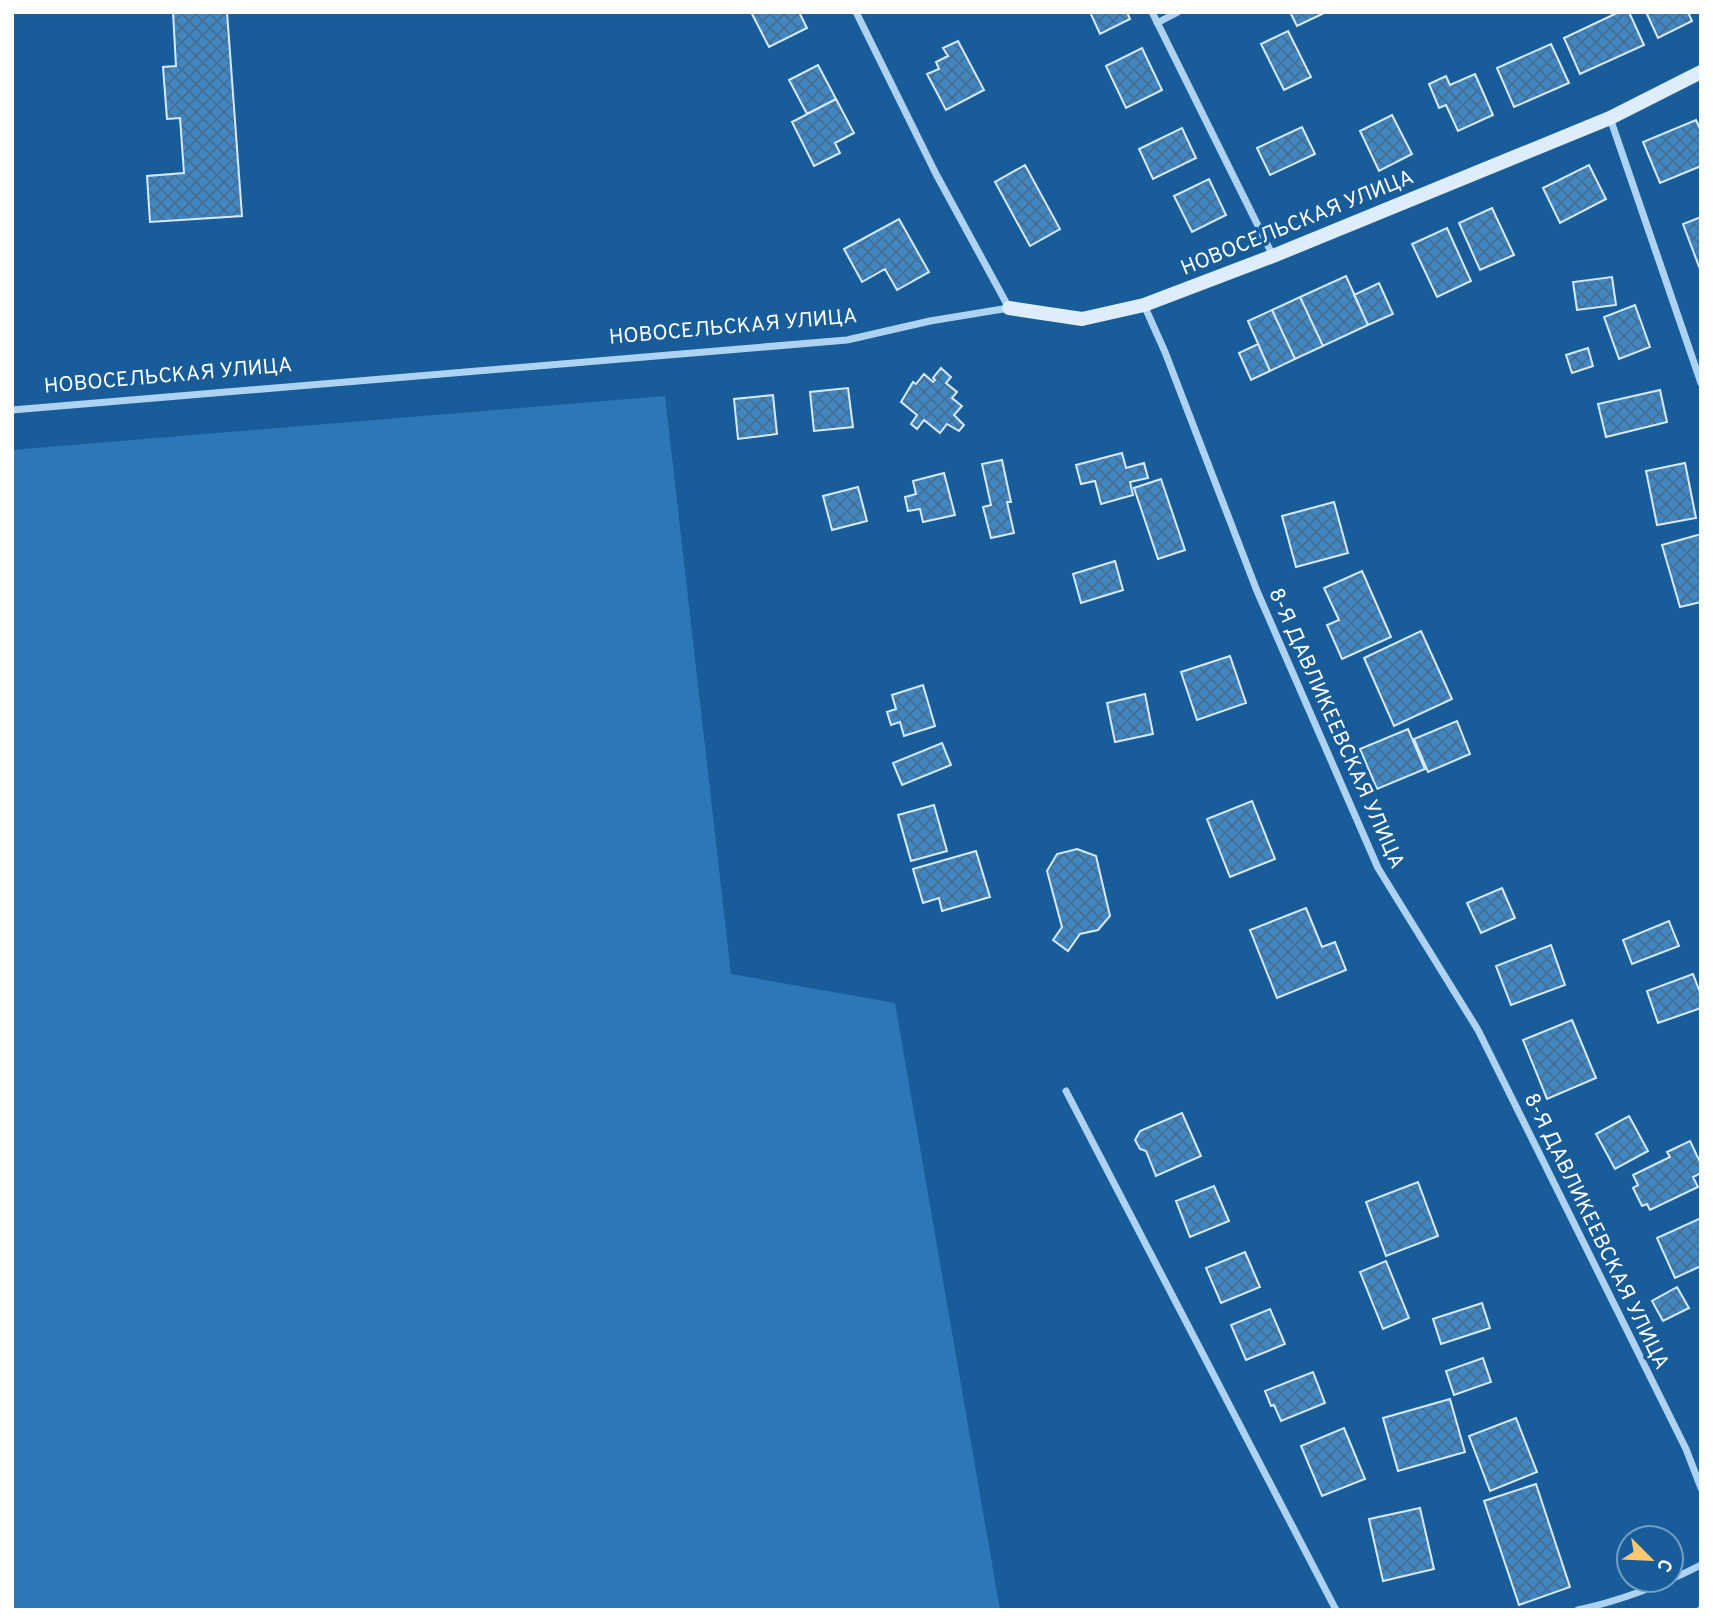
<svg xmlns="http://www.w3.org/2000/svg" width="1713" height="1622" font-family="Overpass,sans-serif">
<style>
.green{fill:#2c77b8}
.building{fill:url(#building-cross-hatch);stroke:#d6eafc;stroke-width:2}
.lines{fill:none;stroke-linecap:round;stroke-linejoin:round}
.street{stroke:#aed3f2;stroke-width:7}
.secondary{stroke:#ddedfc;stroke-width:14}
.labels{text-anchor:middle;stroke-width:7;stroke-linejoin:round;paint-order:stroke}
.street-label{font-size:21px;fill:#fff;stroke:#185d9a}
</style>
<defs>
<pattern id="building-cross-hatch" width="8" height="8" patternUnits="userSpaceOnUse" patternTransform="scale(1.75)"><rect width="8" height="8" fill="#4186c1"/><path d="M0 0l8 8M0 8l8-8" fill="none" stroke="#456f92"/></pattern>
</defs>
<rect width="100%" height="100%" fill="#185d9a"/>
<path class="green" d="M665,396L731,974L895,1003L1000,1610H12V450Z"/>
<path class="building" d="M173,12H227L242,216L150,222L147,176L184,173L180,118L167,119L163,67L176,66Z
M751,12H799L807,28L769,47Z
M1090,12H1127L1130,19L1100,34Z
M1290,12H1324V13L1297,26Z
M1619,12H1629L1644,45L1580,74L1564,38Z
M1646,12H1688L1692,21L1658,38Z
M1288,31L1311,77L1284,90L1261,44Z
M958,41L984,90L946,110L927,74L939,69L936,62L948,56L943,48Z
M1551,44L1569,83L1514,107L1497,68Z
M1142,48L1162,90L1126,108L1106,66Z
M818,65L836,99L807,114L789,80Z
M1475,74L1493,115L1458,131L1446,105L1439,108L1429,84L1446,76L1450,85Z
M836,99L854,133L835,143L840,153L814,166L792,122Z
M1392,115L1412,154L1379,171L1360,131Z
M1696,120L1701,131V166L1660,183L1643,142Z
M1302,127L1315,154L1270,175L1257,148Z
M1182,128L1196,158L1153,179L1139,149Z
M1025,165L1060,229L1030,246L995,182Z
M1589,165L1606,199L1560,223L1543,188Z
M1209,179L1226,215L1192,232L1174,196Z
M1492,208L1514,255L1480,270L1459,223Z
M1701,217V272L1683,224Z
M899,219L929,272L897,290L885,269L862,282L844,249Z
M1447,228L1471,281L1437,297L1412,244Z
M1346,276L1368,325L1323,346L1300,297Z
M1612,277L1616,305L1577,310L1573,282Z
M1379,283L1393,314L1368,325L1354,295Z
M1300,297L1323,346L1295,359L1272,310Z
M1635,305L1650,347L1619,359L1604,317Z
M1272,310L1295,359L1270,371L1248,321Z
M1258,344L1270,371L1251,380L1239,353Z
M1588,348L1593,366L1572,373L1566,355Z
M941,368L951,377L946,383L957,392L952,398L962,406L954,415L964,425L959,431L947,424L940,433L924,420L917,429L911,424L917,415L901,402L913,382L916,384L924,374L933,382L935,380L933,378Z
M848,388L853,427L814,431L810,392Z
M1660,390L1667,422L1606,437L1598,404Z
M773,395L777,434L738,439L734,399Z
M1122,453L1126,468L1144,463L1148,478L1130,482L1133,495L1101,504L1095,481L1081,484L1076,465Z
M1002,460L1011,502H1007L1014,533L991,538L983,507L991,505L982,464Z
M1685,463L1696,518L1657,525L1646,471Z
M944,473L955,515L923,522L920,509L908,511L905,497L916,494L913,481Z
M1161,479L1185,550L1158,559L1134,488Z
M858,487L867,521L832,530L823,496Z
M1334,502L1348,553L1296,567L1282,516Z
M1701,534V602L1680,607L1662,545Z
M1115,561L1123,590L1081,603L1073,574Z
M1362,571L1391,637L1342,659L1327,625L1339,620L1324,588Z
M1421,631L1452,699L1394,726L1364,658Z
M1230,656L1246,703L1197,720L1181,672Z
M923,685L935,726L904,736L900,722L891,725L887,712L896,709L892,695Z
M1145,694L1153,734L1115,742L1107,703Z
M1457,721L1470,754L1428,772L1414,739Z
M1408,729L1425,769L1377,789L1360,749Z
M942,743L951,765L902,785L893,763Z
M1252,801L1275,859L1230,877L1207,819Z
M934,805L947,851L911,861L898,815Z
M1077,849L1096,856L1110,916L1098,930L1080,934L1068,951L1053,940L1062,927L1047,871L1057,854Z
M976,851L990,897L942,911L939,898L923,903L913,869Z
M1502,888L1515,918L1481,933L1467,903Z
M1306,908L1322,947L1335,942L1346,970L1277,998L1250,930Z
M1669,921L1679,946L1632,964L1623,940Z
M1551,945L1565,985L1511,1005L1496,966Z
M1693,974L1701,995V1008L1658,1023L1647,991Z
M1572,1020L1596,1078L1547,1099L1523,1040Z
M1182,1113L1201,1156L1156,1176L1146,1151L1140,1149L1135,1140L1140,1131Z
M1629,1116L1648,1151L1615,1169L1596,1134Z
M1690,1141L1701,1164V1173L1693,1177L1698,1187L1650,1210L1647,1204L1642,1206L1633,1188L1638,1185L1633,1175L1670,1157L1667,1152Z
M1418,1182L1438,1236L1386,1256L1366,1202Z
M1214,1186L1229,1221L1190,1237L1176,1201Z
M1701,1218V1266L1675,1278L1657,1238Z
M1245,1252L1260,1287L1221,1303L1206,1268Z
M1386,1261L1409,1318L1383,1329L1360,1272Z
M1677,1287L1689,1308L1663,1321L1652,1301Z
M1482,1303L1490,1328L1441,1344L1433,1319Z
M1270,1309L1285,1344L1246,1360L1231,1325Z
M1483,1358L1491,1382L1454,1395L1446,1371Z
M1313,1372L1325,1403L1281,1421L1274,1405L1271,1406L1265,1391Z
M1450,1399L1465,1452L1398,1471L1383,1418Z
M1516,1418L1537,1472L1490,1491L1469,1436Z
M1344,1428L1365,1479L1322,1496L1301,1446Z
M1536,1484L1570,1587L1519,1605L1484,1501Z
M1420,1508L1434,1569L1383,1581L1369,1519Z"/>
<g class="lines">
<path class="street" d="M1152,12L1273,256
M1157,23L1178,12
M1610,118L1701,383
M1144,305L1165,352L1257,591L1378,868L1478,1030L1686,1449L1701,1488
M12,410L847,340L930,321L1009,308L936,174L856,12
M1066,1091L1336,1610
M1578,1610C1623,1600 1660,1586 1701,1565
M1700,1610L1701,1609"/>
<path class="secondary" d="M1009,308L1082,319L1144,305L1273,256L1610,118L1701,72"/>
</g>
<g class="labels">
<g class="street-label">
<text transform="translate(1297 222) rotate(-22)" y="7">НОВОСЕЛЬСКАЯ УЛИЦА</text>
<text transform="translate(733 326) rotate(-5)" y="7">НОВОСЕЛЬСКАЯ УЛИЦА</text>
<text transform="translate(168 375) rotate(-5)" y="7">НОВОСЕЛЬСКАЯ УЛИЦА</text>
<text transform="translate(1337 728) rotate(66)" y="7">8-Я ДАВЛИКЕЕВСКАЯ УЛИЦА</text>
<text transform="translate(1597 1231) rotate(64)" y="7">8-Я ДАВЛИКЕЕВСКАЯ УЛИЦА</text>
</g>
</g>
<rect width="1713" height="1622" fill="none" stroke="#ffffff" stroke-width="28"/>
<g transform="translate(1650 1559) rotate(114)"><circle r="33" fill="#185d9a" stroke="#749ec2" stroke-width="2"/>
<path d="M0-5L12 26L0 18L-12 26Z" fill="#ffc86f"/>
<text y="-10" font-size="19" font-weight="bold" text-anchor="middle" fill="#ffffff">С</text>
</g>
</svg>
